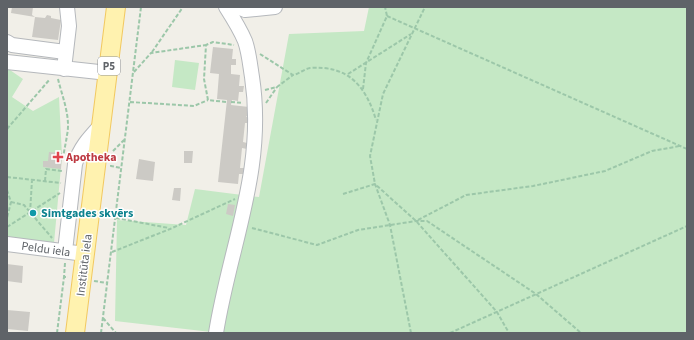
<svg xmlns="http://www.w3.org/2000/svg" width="694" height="340" font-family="'Source Sans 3',sans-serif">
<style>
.green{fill:#c5e8c5}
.building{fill:#cccac5}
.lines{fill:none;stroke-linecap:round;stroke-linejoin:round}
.minor-casing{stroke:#b5b8bc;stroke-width:16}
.major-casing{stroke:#f2c960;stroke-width:20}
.path{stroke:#9cc7a9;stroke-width:2;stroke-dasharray:4 2;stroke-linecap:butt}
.minor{stroke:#fff;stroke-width:14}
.major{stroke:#fff2af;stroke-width:18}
.health-dot{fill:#e0444e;stroke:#fff;stroke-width:1.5}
.culture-dot{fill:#0f9aa8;stroke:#fff;stroke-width:1.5}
.labels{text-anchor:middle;stroke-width:3;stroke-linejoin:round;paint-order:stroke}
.shield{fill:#fff;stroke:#8f9295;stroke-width:1}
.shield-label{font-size:11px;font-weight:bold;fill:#5f6368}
.health-label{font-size:12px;font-weight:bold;fill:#be3a42;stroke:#fff;text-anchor:start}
.culture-label{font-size:12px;font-weight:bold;fill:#0d838f;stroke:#fff;text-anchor:start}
.street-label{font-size:12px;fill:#5f6368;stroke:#fff}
</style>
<rect width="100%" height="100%" fill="#f1efe8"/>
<path class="green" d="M369,7H687V333H220L115,321L117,220L186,225L195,189L259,197L289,34L364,31Z
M175,60L199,63L195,90L172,87Z
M7,68L23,79L12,97L33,111L59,97L62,156L54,243L7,238Z"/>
<path class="building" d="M12,7H33L32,15L35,17L45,18L47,15L51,16V18L61,20L58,40L32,37L35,17L11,13Z
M213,47L233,49L232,59H236V65H231V74L240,75L239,86H244L243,92H239L238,101L232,100L231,105L249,107L248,115L246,117H250L249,123H245L243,142L247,143V149L242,148L240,168H244V174H239L238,184L218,182L227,100L217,99L219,74L210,73Z
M184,151H193L192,163H184Z
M49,152L62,153L61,169L43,167V161H48Z
M139,159L155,162L153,181L136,179Z
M174,188H181L180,201L172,200Z
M228,204L235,205L233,216L226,214Z
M7,264L23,266L22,283L7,281Z
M7,310L30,312L28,331L7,329Z"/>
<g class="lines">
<g class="minor-casing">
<path id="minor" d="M238,7L245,10L275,7
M7,42L12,45L65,52
M7,62L108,73
M64,69L69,26L67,7
M7,244L85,254
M65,251L75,164C80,147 90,137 102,124
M216,333C230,245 266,169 252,77C250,65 249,52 245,41C240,29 233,18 226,7"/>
</g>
<g class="major-casing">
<path id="major" d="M75,333L116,7"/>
</g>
<path class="path" d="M387,16L687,149
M152,52L183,7
M260,54L293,75C299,74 304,69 310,68C348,65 366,86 376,120
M134,72L151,53L206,45
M348,74L411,34
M58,79C62,96 71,117 67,135C66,143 64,150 63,159
M363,89L366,63L387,16L385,7
M265,90L277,87L293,75
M130,102L194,106L208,100
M226,102L208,100L204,79L206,45L213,42L234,45
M231,102L243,103
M266,103L277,87
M7,129L50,79
M113,151L124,140
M111,165V166L121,168
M7,177L61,183
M45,181L46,169L62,171
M7,190L11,202L7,218
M343,194L375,184L416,221L497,312L509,333
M11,202L24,205L52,238
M30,213L32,180
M116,218L169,228
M418,220L466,195L533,186L605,171L652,151L680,146
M7,227L60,193
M252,228L317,245L358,230L416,221H427L536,294L581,333
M112,252L170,229L235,199
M65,263L64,277H68
M94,281L107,283
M103,318L116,333
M57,333L64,277
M101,333L141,7
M411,333L390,225L375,184L370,156L383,94L425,7
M450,333L687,226"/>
<use href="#minor" class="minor"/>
<use href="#major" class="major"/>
</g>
<path class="health-dot" d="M56 151h4v4h4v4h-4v4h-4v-4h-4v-4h4z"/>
<circle class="culture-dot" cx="33" cy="213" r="4"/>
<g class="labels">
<rect class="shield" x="98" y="57" width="22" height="18" rx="3"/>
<g class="shield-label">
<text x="109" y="70">P5</text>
</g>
<g class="health-label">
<text x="66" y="161">Apotheka</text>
</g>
<g class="culture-label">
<text x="41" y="217">Simtgades skvērs</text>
</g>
<g class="street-label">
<text transform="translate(46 249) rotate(8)" y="4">Peldu iela</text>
<text transform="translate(84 265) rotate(-83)" y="4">Institūta iela</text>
</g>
</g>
<rect width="694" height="340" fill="none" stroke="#5f6368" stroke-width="16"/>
</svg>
